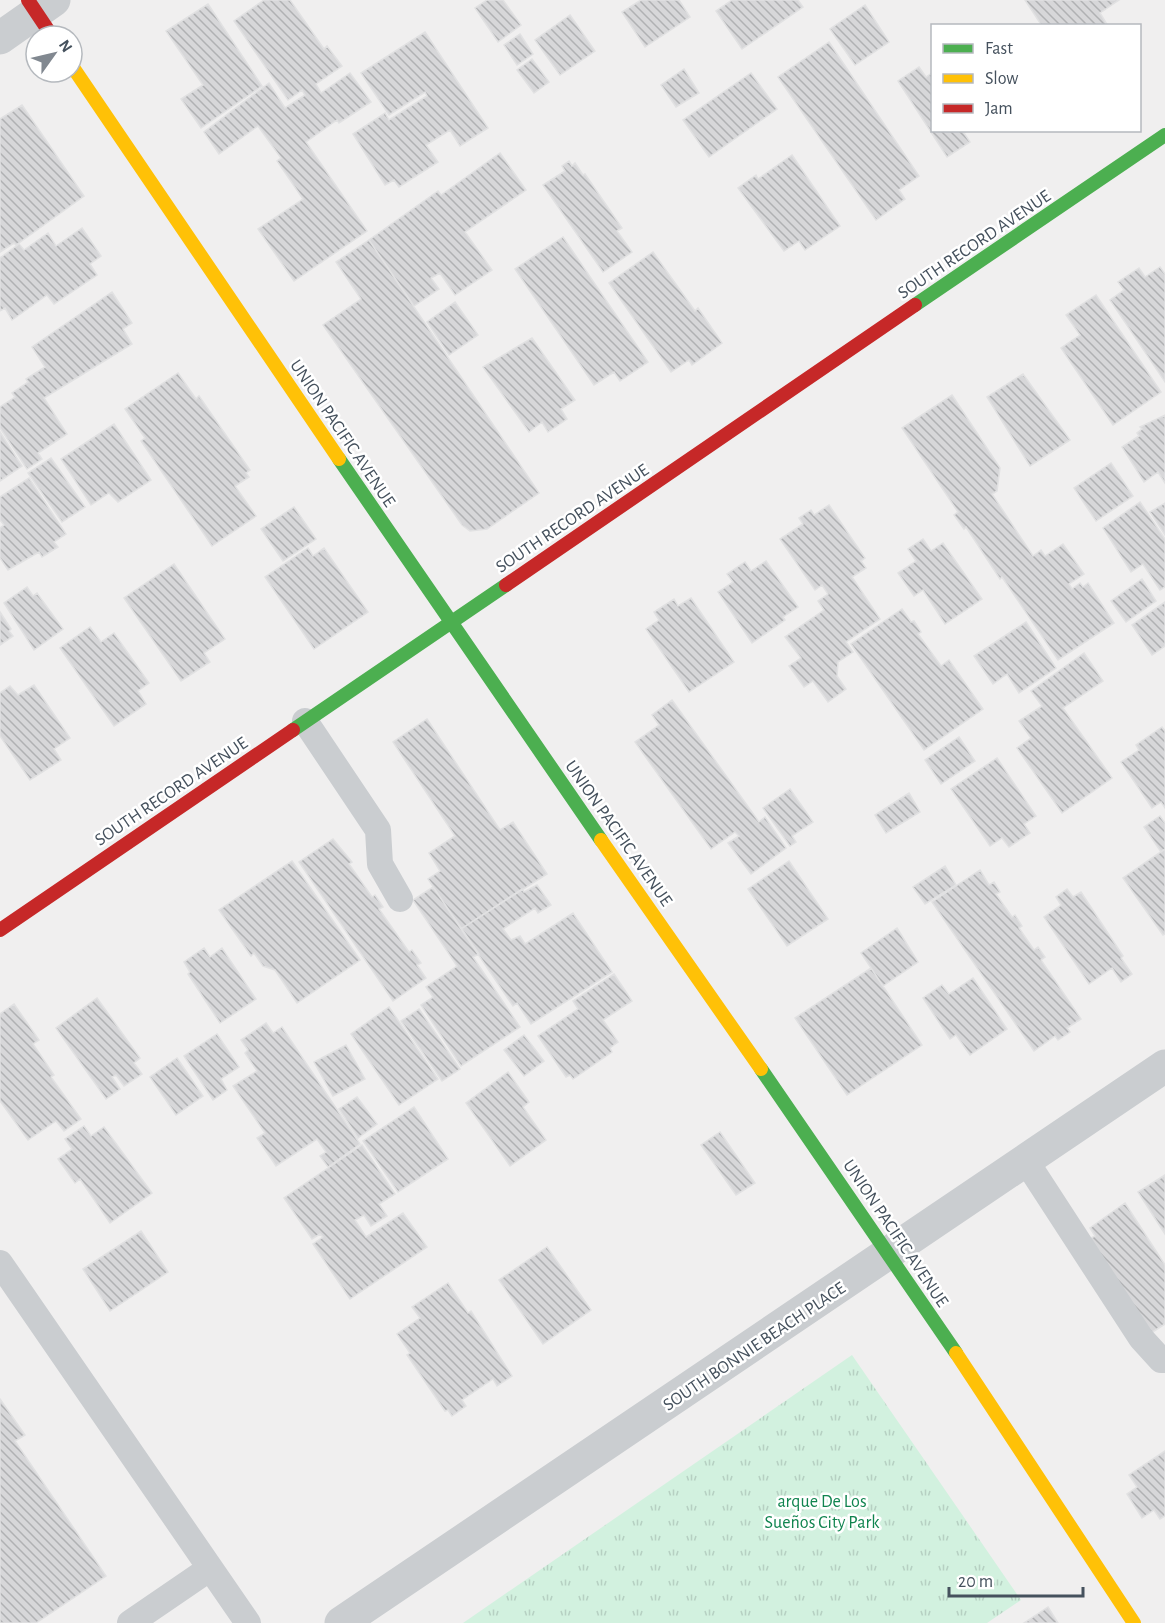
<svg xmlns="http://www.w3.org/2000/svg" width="1165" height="1623" font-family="'Alegreya Sans',sans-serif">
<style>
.park{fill:url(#park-tufts)}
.building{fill:url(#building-back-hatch);stroke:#e1e1e2;stroke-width:1.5}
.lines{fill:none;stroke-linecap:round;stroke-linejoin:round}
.lane{stroke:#cacdd0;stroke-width:26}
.street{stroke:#cacdd0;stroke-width:33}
.fast{stroke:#4caf50;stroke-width:14}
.slow{stroke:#ffc107;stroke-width:14}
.jam{stroke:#c62828;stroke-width:14}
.labels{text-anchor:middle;stroke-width:5;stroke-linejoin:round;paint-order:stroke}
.street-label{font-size:18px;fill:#45515d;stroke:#fff}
.park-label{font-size:18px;fill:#10844f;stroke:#fff}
</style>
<defs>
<pattern id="park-tufts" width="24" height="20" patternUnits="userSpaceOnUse" patternTransform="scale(1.5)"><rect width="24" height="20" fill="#d2f1df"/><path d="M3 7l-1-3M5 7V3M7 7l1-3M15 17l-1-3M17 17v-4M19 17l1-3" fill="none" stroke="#b6d0c2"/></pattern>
<pattern id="building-back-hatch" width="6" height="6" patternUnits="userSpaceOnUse" patternTransform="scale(1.5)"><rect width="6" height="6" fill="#d7d7d9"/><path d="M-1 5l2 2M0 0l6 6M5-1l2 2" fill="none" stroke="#b0b1b3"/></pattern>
</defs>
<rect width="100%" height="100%" fill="#f0efef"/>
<path class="park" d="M852,1355L1021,1600L987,1623H463Z"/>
<path class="building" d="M264,0H290L324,49L327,46L342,66L316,84L321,93L350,73L371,102L339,123L337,120L306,142L367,231L294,281L258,229L303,199L277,161L281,158L258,126L219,154L204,132L269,83L285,108L305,95L302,90L288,100L234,21Z
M487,0H503L521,25L498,42L475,8Z
M641,0H679L690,17L645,47L622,12Z
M732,0H798L803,7L742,49L716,11Z
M1025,0H1119L1100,13L1108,26H1042Z
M208,4L262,86L201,128L181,99L203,85L166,31Z
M865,5L889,42L855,65L830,29Z
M570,15L595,51L560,75L535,40Z
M425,32L488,128L460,146L450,130L426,145L438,162L399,187L394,180L385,185L353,134L385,113L389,120L427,96L425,92L389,115L361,73Z
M520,34L533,54L517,65L504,45Z
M829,42L919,176L899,190L905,199L876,220L778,77Z
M532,59L549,82L534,93L517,70Z
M919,67L926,77L932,73V130H969L964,133L970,142L947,157L898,81Z
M684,69L699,93L676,107L661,85Z
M751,73L777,109L709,157L683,120Z
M22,105L84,196L16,245L14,243L0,252V119Z
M500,153L526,190L465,232L492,270L455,295L440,273L431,278L439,289L414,306L369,240L438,191L441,195Z
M792,155L840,226L805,250L799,241L784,251L738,188L756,175L758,179Z
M569,161L572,166L575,163L583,175L585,174L622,228L617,231L632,252L603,272L543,185L565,171L562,166Z
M82,228L101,256L90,264L97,275L54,304L47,295L12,320L5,308L0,311V258L19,244L24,250L48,233L56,246Z
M563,237L648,362L620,381L614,372L594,385L515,269Z
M369,240L539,493L487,529L470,531L462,525L323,325L361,299L336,262Z
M653,252L695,311L698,308L722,343L692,365L689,360L671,372L609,283Z
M1160,267L1165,274V382L1110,300L1124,290L1118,282L1139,268L1145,277Z
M112,292L132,323L123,329L132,344L44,398L67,434L38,453L42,459L27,469L0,428V407L15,397L12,393L28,382L26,379L45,367L32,347Z
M1096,295L1161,392L1113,425L1061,348L1080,335L1066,315Z
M455,302L478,335L449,355L427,322Z
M532,338L575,400L561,409L567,419L548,432L542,422L529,432L483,367Z
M178,373L196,399L199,396L250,470L246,473L249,477L235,486L256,516L212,546L141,441L145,438L125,409Z
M1023,374L1070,440L1030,466L987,397Z
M952,395L1000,468L997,491L992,494L1033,556L1041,550L1045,556L1063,544L1084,574L1069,584L1072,589L1080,583L1083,587L1088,583L1114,623L1058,660L1002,577L1000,579L966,527L964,529L954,515L958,512L902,428Z
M1165,415V483L1158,472L1144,482L1122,447L1139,436L1137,433L1142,429L1140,427Z
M114,424L151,480L118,502L109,493L91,505L61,459Z
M0,432L22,466L0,481Z
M51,458L85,507L62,522L28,473Z
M1111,463L1133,496L1096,521L1074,488Z
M29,478L66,534L54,542L58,547L42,557L39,552L8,570L0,558V528L4,525L0,520V497Z
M1140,502L1165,539V587L1160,590L1143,564L1131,572L1103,528Z
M1165,503V535L1150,512Z
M829,505L865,558L861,561L866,568L852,577L880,619L846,642L853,652L838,662L837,676L846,689L828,702L813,681L804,687L789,666L801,658L785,637L824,610L818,601L828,594L822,585L815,590L780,539L803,524L799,518L811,510L814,515Z
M294,507L316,539L283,561L261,529Z
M923,539L931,551L943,543L982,599L945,624L923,590L914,596L898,573L916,561L908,549Z
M308,548L313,556L324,548L368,612L314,649L265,577Z
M766,561L798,607L783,617L785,620L752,643L718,592L733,582L727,574L745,562L751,571Z
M174,564L225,639L204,653L210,662L181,681L124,598Z
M1142,579L1156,601L1126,622L1111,601Z
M27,587L33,596L37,593L63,629L34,650L4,603Z
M691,598L734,662L689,692L646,629L659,620L654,612L674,599L678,606Z
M1165,602V646L1152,655L1132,625Z
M902,609L911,622L914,621L921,632L918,634L941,666L949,660L983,709L924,750L851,644Z
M0,612L11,629L9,631L13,636L0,645Z
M1026,622L1056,668L1019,693L1007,674L993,684L974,656Z
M90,627L101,642L114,633L149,683L138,691L146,704L114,726L60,648Z
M1084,653L1103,681L1063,708L1112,778L1062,813L1017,748L1031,738L1019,721L1042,706L1031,691Z
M34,685L70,738L54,749L61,760L30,780L0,736V693L10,686L18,695Z
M672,700L759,822L765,817L786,848L751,874L728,843L739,836L735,832L711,849L635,742L659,725L652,715Z
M427,719L500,830L513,822L547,874L461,929L428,879L440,871L429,853L455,836L393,742Z
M1162,727L1165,731V808L1161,802L1152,808L1121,762L1139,750L1136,745Z
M959,737L975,761L941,784L925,760Z
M997,758L1036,816L1024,824L1030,833L1009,847L1002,838L990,846L951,789Z
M790,789L813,822L792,836L796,842L790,846L763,808Z
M909,793L920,812L886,833L875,815Z
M1160,816L1165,823V849L1161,852L1144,827Z
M333,839L352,862L349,864L372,897L375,895L383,907L379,909L409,952L412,950L421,963L417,965L426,978L393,1001L299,862Z
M1165,849V934L1163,935L1123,878Z
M292,861L360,960L297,1003L275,970L263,966L254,953L251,956L219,910Z
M789,861L828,919L787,946L748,889Z
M945,866L956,885L925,904L913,887Z
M980,870L989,885L994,882L1000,892L996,894L1012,917L1015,915L1022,926L1019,928L1034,950L1038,947L1045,957L1041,960L1081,1019L1067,1028L1070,1032L1058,1040L1055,1036L1034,1051L932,902Z
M537,885L551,905L538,913L535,908L503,929L511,940L520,936L525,944L573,913L612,972L531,1024L517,1003L513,1006L461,929L522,889L524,892Z
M433,887L479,954L473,957L520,1027L461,1066L421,1005L433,997L426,987L457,966L413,900Z
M1067,889L1073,897L1081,892L1123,956L1121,958L1132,974L1121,982L1112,968L1089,984L1044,917L1061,905L1056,897Z
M897,928L918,962L883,986L861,953Z
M204,948L210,957L222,948L256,999L220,1023L188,974L190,972L184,962Z
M871,968L922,1045L847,1095L795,1018Z
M614,974L632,1001L603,1020L618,1042L610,1048L612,1052L573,1079L570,1075L566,1077L538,1036L578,1009L573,1001Z
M973,978L1007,1029L970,1055L956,1035L950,1039L923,998L942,985L949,994Z
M97,998L140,1058L134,1063L142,1074L124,1086L116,1075L112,1077L120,1089L106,1099L56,1028Z
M14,1004L39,1040L33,1044L54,1075L51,1077L81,1119L64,1131L56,1121L28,1140L0,1101V1014Z
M389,1007L438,1079L399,1105L351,1034Z
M419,1009L460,1069L442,1081L401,1021Z
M266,1023L273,1033L282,1027L360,1144L328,1167L320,1156L326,1152L317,1139L276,1166L257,1138L265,1133L233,1086L257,1071L245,1053L248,1050L241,1040Z
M217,1034L239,1067L221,1079L227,1090L213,1100L184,1056Z
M524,1035L544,1061L524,1076L504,1050Z
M346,1045L365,1079L333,1096L314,1062Z
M177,1058L203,1096L176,1115L150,1077Z
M508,1072L529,1102L523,1107L546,1140L510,1166L466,1103Z
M357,1097L377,1124L358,1138L339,1109Z
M414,1107L448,1159L398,1192L363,1141Z
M84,1126L91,1136L104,1127L152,1193L110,1223L80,1179L75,1183L58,1159L72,1149L65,1139Z
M720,1132L755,1183L736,1195L701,1145Z
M362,1145L395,1194L379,1204L387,1216L371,1226L364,1215L355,1220L366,1237L403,1213L427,1247L350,1299L313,1244L323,1237L320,1234L312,1239L284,1198Z
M1165,1175V1234L1138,1192Z
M1125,1203L1165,1265V1324L1148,1335L1087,1240L1095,1236L1090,1228Z
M141,1231L168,1272L110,1311L83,1269Z
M547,1247L591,1310L543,1344L499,1280Z
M448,1283L468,1313L471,1311L512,1376L497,1386L493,1379L462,1400L466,1406L452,1416L448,1410L445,1411L407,1355L410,1353L397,1334L420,1318L412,1307Z
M0,1399L25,1435L15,1441L106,1576L36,1623H0Z
M1165,1451V1516L1160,1519L1154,1510L1142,1518L1127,1494L1137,1487L1129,1475Z
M1048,1607L1058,1623H1024Z"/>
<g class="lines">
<path class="lane" d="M305,721L378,830L380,864L400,899
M1026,1161L1141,1338L1161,1360H1165
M0,1263L248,1623
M130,1623L209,1569"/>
<path class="street" d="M0,38L54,0
M341,1623L1165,1066"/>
<path class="fast" d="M915,305L1165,135
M339,459L601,840
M293,730L506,585
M761,1069L956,1353"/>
<path class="slow" d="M72,66L339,459
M601,840L761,1069
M956,1353L1134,1623"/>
<path class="jam" d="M28,0L52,36
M506,585L915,305
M0,930L293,730"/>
</g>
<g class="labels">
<g class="street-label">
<text transform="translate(974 244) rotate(-34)" y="6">SOUTH RECORD AVENUE</text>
<text transform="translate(343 433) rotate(56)" y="6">UNION PACIFIC AVENUE</text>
<text transform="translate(572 518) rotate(-34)" y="6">SOUTH RECORD AVENUE</text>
<text transform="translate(171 791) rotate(-34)" y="6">SOUTH RECORD AVENUE</text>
<text transform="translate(619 833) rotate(55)" y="6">UNION PACIFIC AVENUE</text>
<text transform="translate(896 1233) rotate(56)" y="6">UNION PACIFIC AVENUE</text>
<text transform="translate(754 1346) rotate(-34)" y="6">SOUTH BONNIE BEACH PLACE</text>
</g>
<g class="park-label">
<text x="822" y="1507">arque De Los<tspan x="822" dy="21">Sueños City Park</tspan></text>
</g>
</g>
<rect x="931" y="24" width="210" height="108" fill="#ffffff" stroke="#b5b9be" stroke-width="1.5"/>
<rect x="943" y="44" width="30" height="9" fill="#4caf50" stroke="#b5b9be" stroke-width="1.5"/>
<text x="985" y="54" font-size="18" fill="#45515d">Fast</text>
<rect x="943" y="74" width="30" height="9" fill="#ffc107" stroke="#b5b9be" stroke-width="1.5"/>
<text x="985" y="84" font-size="18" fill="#45515d">Slow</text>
<rect x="943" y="104" width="30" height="9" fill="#c62828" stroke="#b5b9be" stroke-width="1.5"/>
<text x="985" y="114" font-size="18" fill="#45515d">Jam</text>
<g transform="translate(54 54) rotate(56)"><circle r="28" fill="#ffffff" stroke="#b5b9be" stroke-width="1.5"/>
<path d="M0-4.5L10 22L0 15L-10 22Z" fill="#818890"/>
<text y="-9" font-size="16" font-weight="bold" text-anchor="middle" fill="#45515d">N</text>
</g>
<path d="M949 1587v9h134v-9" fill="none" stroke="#45515d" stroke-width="3"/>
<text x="958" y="1587" font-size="18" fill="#45515d" stroke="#ffffff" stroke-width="4.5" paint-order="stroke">20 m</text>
</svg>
